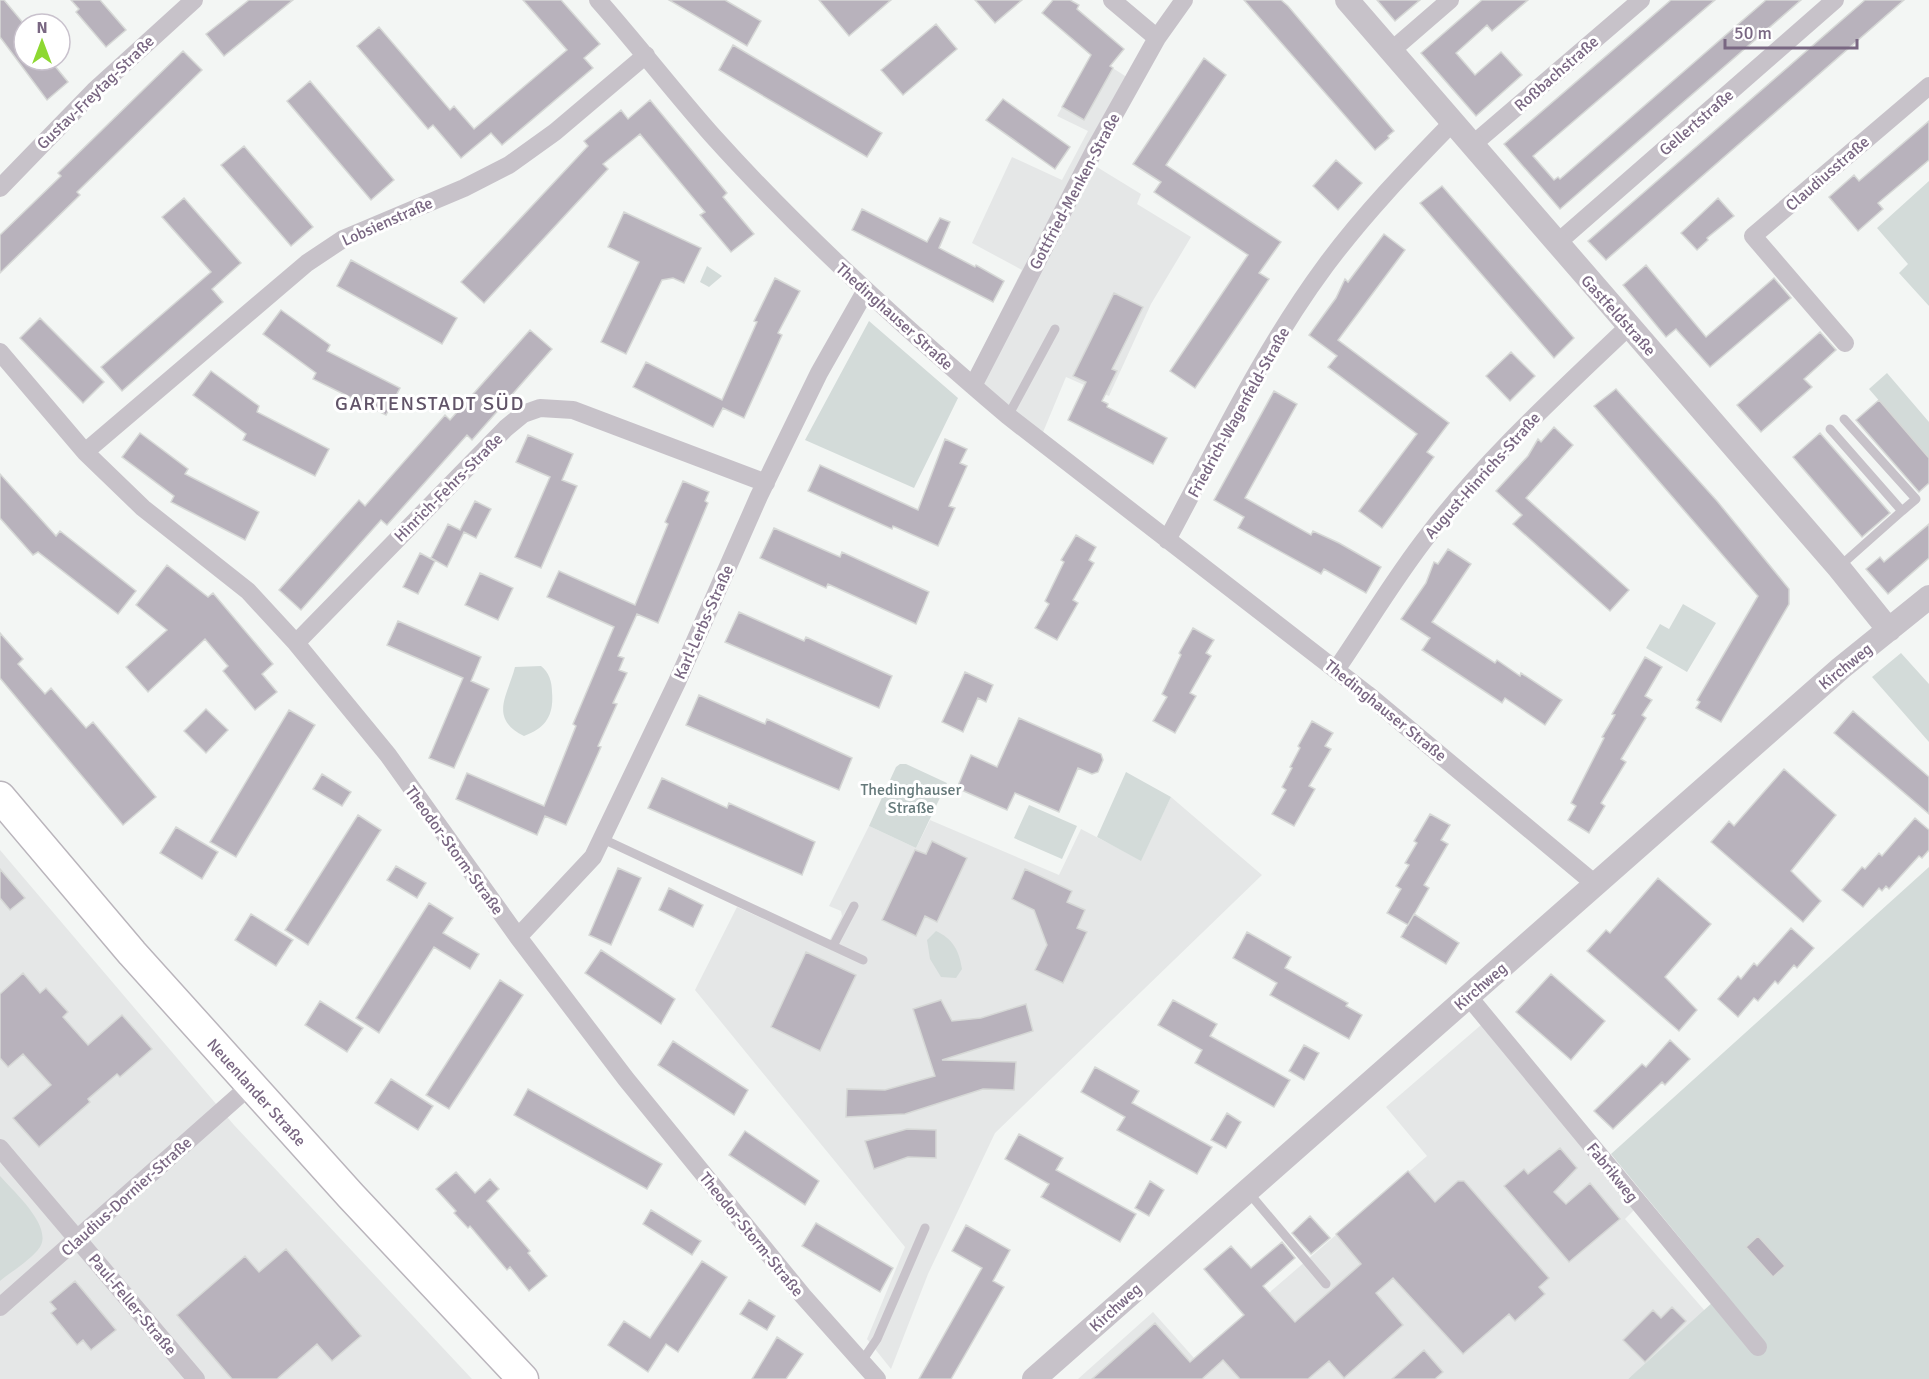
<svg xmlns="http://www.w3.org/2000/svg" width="1929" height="1379" font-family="Signika,sans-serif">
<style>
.built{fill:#e5e7e7}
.green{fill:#d3dbd9}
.building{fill:#b8b2bc;stroke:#d6d8d6;stroke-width:1.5}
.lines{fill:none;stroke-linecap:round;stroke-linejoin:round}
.primary-casing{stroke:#bab5bc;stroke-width:33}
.service{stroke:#c7c2c9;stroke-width:9}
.minor{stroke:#c7c2c9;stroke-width:18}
.tertiary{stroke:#c7c2c9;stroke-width:24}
.primary{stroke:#fff;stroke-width:30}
.labels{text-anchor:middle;stroke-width:6;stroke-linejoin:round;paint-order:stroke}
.street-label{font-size:16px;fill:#796782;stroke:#fff}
.park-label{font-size:16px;fill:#65797a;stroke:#fff}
.quarter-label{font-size:20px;letter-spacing:1.5px;fill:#615468;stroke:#fff}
</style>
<rect width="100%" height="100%" fill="#f3f6f4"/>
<path class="built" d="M1090,58L1108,65L1136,83L1092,164L1141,194L1137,204L1191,237L1151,304L1109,396L1066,377L1041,437L969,376L1022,270L972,243L1012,157L1062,180L1088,131L1057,116Z
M1171,797L1262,875L995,1133L928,1274L891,1369L867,1339L905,1247L695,990L698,984L737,907L826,947L842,916L841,911L829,906L869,826L916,848L930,820L1059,875L1081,829L1141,860Z
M0,850L234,1125L472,1379H0Z
M1481,1025L1634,1210L1625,1219L1705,1311L1628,1379H1078L1153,1312L1194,1358L1427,1156L1386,1107Z"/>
<path class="green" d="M1929,181V306L1899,273L1908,264L1877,228Z
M707,266L722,276L709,287L700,282Z
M869,321L958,398L914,488L805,440Z
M1887,373L1929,422V458L1869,389Z
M1683,604L1716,623L1687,672L1646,648L1660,624L1669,629Z
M1901,653L1929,684V742L1872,677Z
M541,666C549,672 552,682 552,692C554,715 546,728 524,736C488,718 508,695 515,667Z
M900,764H906L947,783L916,848L869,826L896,767Z
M1126,772L1171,797L1141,861L1097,837Z
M1029,805L1077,826L1062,859L1014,838Z
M1929,867V1379H1628L1724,1292L1611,1154Z
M936,931C953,939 959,950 962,969L956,978L941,977L930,959L927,940Z
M0,1176C13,1191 53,1226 40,1247C31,1260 12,1271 0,1281Z"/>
<path class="building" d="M0,0H4L24,24V60H50L68,82L47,100L0,37Z
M71,0H100L126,30L106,47L76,12L79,9Z
M249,0H293L224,56L206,34Z
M523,0H561L600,44L584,58L593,68L502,145L491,133L461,158L433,125L428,129L357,46L379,27L450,110L454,106L474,129L567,50Z
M669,0H725L761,21L747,46Z
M819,0H891L849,36Z
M975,0H1022L995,23Z
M1053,0H1070L1079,5L1077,9L1124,49L1110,66L1113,68L1084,120L1062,107L1091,55L1042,13Z
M1244,0H1281L1288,6L1394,131L1388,136L1389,138L1375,150Z
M1377,0H1420L1395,21Z
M1482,0H1528L1492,31L1487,25L1456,53L1475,75L1501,52L1522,75L1476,116L1421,53Z
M1671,0H1715L1533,156L1554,180L1558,177L1560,179L1766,0H1801L1560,209L1504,144Z
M1865,0H1904L1606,260L1588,241Z
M936,24L957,49L903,95L881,70Z
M733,45L882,133L867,157L719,70Z
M183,51L202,70L77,192L80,195L0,273V235L61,176L58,173Z
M1204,58L1226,75L1166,165L1281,242L1259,273L1269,279L1195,388L1170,371L1248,255L1154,192L1161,182L1133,164Z
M310,81L394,180L371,200L287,101Z
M1003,99L1070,147L1055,169L986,120Z
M650,100L727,193L723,197L754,234L731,252L700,215L705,212L640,134L603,164L608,169L484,303L461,282L588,146L584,141L621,110L628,119Z
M1929,121V160L1878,203L1883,209L1858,231L1829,197L1854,175L1859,181Z
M244,146L313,227L291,246L221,165Z
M1336,160L1362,183L1338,210L1313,186Z
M1442,186L1574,338L1554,358L1420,203Z
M184,198L241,263L212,289L223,302L122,391L101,367L211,272L162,217Z
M1718,198L1734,216L1707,238L1708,240L1697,250L1681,233Z
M862,209L927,242L940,218L950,222L939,248L975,267L976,265L1004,281L993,302L852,230Z
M624,212L701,248L684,283L673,278L662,280L626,354L601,342L639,262L608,247Z
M1384,234L1405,250L1338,340L1449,423L1427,452L1434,457L1382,528L1359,511L1417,434L1328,367L1337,356L1309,335L1336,298L1345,279L1348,282Z
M351,260L457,318L442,344L337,286Z
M1646,265L1706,337L1774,278L1791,298L1710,367L1676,329L1666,337L1623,285Z
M775,278L800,291L778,333L782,335L744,418L723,408L713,427L633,387L646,362L722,400L757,322L754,321Z
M1114,293L1143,307L1112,369L1117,371L1102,401L1108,404L1107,407L1167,438L1153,464L1068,420L1086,382L1073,376Z
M281,310L330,345L327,351L400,388L386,415L313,379L316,373L263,334Z
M40,318L104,382L83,403L20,338Z
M530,330L552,349L472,440L467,435L387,525L381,520L301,610L279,590L359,500L365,506L445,415L450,420Z
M1820,332L1836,350L1804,379L1812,387L1761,432L1737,405Z
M1511,352L1535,376L1510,401L1486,376Z
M211,371L259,406L257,412L329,449L315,476L243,440L246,434L193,395Z
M1616,389L1717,501L1789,589V604L1721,722L1696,708L1700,702L1697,700L1758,596L1594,406Z
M1274,391L1297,404L1245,498L1311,535L1313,531L1339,543L1381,567L1366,593L1324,569L1321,574L1238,528L1244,517L1214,500Z
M1879,400L1929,458V483L1919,492L1856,420Z
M1554,427L1573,445L1526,498L1629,590L1610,611L1513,524L1522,515L1496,491L1528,456L1538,439L1541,442Z
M140,433L188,469L185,474L259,512L245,540L171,502L174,496L122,457Z
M1820,433L1890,513L1862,537L1793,457Z
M528,435L573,454L562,480L577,486L541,568L515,557L550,477L516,462Z
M945,439L967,449L960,463L967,466L949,506L955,508L938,546L893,526L892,529L808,491L820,465L918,510Z
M0,474L56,536L60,531L136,591L118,614L38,552L33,555L0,518Z
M683,481L709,492L705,501L708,503L658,623L637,614L618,656L624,658L619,670L627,673L613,703L617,704L598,746L601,747L566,825L545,816L537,835L456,799L467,773L544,806L576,726L573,724L614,627L547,597L559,571L635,605L668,524L665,522Z
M475,501L491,509L476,538L464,532L447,567L431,558L448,524L460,530Z
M1929,524V558L1888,594L1866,569L1880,557L1884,562Z
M774,528L840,557L842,552L929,592L916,624L828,584L826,588L760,558Z
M1076,535L1096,547L1089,560L1094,563L1073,600L1078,603L1057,640L1035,628L1049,604L1045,601L1064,562L1061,560Z
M1448,549L1471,564L1432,622L1495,663L1497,660L1520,676L1521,673L1562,700L1545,725L1505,698L1502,703L1422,650L1430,638L1401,619L1426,583L1434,562L1438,564Z
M420,553L435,561L418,594L403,587Z
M167,565L208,597L213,593L273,664L262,674L277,692L255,710L223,671L228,666L205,639L148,692L126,667L167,630L136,605Z
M480,573L513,588L498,620L465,605Z
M739,612L804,641L806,637L892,676L879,708L725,642Z
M398,621L481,657L471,681L489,689L454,768L429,758L463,678L387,645Z
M1193,628L1214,640L1206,653L1211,656L1190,693L1196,696L1175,733L1153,721L1167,697L1162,694L1181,655L1179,653Z
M0,633L23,659L18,664L45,694L51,688L86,728L93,722L156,797L123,825L0,678Z
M1645,657L1662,667L1645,696L1652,700L1642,715L1646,718L1621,759L1626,762L1601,803L1605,806L1589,833L1568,820L1576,806L1571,803L1604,738L1602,737L1615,715L1612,714Z
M965,672L993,685L986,702L978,698L963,732L942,722Z
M699,695L765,724L767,719L852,758L839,790L686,725Z
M206,709L228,730L206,753L184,731Z
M289,710L315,725L236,857L210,842Z
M1853,711L1929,777V814L1834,733Z
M1019,718L1101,754L1103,760L1098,772L1092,774L1078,768L1059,812L1015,793L1007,810L957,788L971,755L997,767Z
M1312,721L1333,733L1325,746L1331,749L1309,786L1315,789L1294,826L1272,814L1286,790L1282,787L1292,768L1290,767L1300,748L1298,746Z
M1784,769L1836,815L1791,871L1821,901L1803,922L1711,842L1729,821L1734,826Z
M322,774L351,792L342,806L313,789Z
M662,778L727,808L729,803L815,842L802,875L648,808Z
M1430,814L1450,825L1441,840L1448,844L1424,885L1429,888L1408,925L1387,913L1401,889L1396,886L1409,865L1405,863L1417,843L1414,841Z
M358,815L381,830L308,945L285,930Z
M1915,818L1929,830V850L1922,858L1919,856L1889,889L1886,886L1882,891L1879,888L1863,907L1842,890L1862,867L1865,869L1879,853L1882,856Z
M176,827L218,852L202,879L160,853Z
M932,841L967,858L937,922L925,916L916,936L882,920L915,850L926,854Z
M396,866L426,883L417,898L387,880Z
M618,868L641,878L611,945L589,935Z
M0,869L25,898L10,910L0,898Z
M1025,869L1072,891L1067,902L1085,910L1077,928L1087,932L1063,983L1035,970L1047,945L1034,910L1012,899Z
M1658,878L1711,924L1665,977L1697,1010L1679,1031L1587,951L1606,930L1610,933Z
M669,888L703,905L693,927L659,910Z
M429,903L453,918L443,933L479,954L470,969L434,947L379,1033L356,1018Z
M251,914L293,940L276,966L235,940Z
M1414,914L1459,943L1446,964L1401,937Z
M1791,928L1814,948L1797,968L1794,965L1778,984L1775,981L1758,1001L1754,998L1738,1017L1718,999L1738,976L1741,979L1754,963L1757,966Z
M1247,932L1291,957L1285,968L1348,1003L1346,1006L1362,1015L1349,1039L1270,995L1277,983L1233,958Z
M601,950L675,999L661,1024L585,973Z
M806,952L856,975L820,1051L771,1027Z
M23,973L40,993L46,988L68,1012L63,1017L88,1045L122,1015L152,1049L120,1077L117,1074L88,1099L90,1102L39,1147L13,1118L51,1085L23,1054L8,1067L0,1058V994Z
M1551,974L1605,1021L1571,1060L1516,1012Z
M500,980L523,995L449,1109L426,1095Z
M941,1000L952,1021L981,1018L1026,1004L1033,1031L942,1060L1016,1062L1014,1090L983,1089L905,1114L846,1117L847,1089L885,1090L935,1076L913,1009Z
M1173,1000L1217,1024L1210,1036L1290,1080L1274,1107L1195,1063L1202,1050L1158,1025Z
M320,1001L363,1028L347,1052L305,1025Z
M1670,1040L1690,1059L1665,1085L1662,1082L1613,1129L1594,1111L1642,1064L1646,1067Z
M673,1041L748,1090L734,1115L658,1065Z
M1304,1045L1319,1053L1304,1080L1289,1071Z
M1095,1067L1139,1091L1132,1103L1212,1147L1197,1174L1117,1130L1125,1117L1081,1092Z
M391,1079L433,1106L418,1130L375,1103Z
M528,1089L662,1164L647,1189L514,1115Z
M1227,1113L1241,1122L1226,1148L1211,1140Z
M907,1129L936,1130V1158L908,1157L874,1169L865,1141Z
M745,1131L819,1181L805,1205L729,1155Z
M1019,1134L1063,1158L1056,1170L1136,1214L1120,1242L1041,1197L1049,1184L1005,1159Z
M1560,1148L1577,1168L1554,1192L1566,1204L1590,1183L1620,1219L1569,1262L1504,1186L1524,1169L1528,1174Z
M1408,1171L1435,1202L1458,1181H1464L1549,1278L1539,1287L1545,1294L1515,1321L1509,1314L1463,1354L1393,1278L1376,1293L1403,1325L1344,1378L1329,1361L1308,1379H1240L1223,1360L1202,1379H1092L1155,1323L1190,1362L1244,1315L1204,1269L1231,1246L1251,1268L1282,1242L1295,1258L1263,1286L1295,1322L1361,1264L1336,1234Z
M456,1172L475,1193L490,1179L499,1189L487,1201L530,1251L528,1253L547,1276L529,1291L510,1267L507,1270L470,1226L468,1228L454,1213L456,1211L436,1189Z
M1150,1181L1164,1190L1149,1216L1135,1208Z
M651,1210L701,1241L692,1255L643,1224Z
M1310,1216L1330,1238L1311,1254L1292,1233Z
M816,1223L893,1268L880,1292L802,1246Z
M966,1225L1010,1250L993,1281L1004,1287L951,1379H919L982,1268L952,1251Z
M1758,1236L1785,1266L1773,1277L1746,1247Z
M286,1249L361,1336L332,1361L317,1344L277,1379H232L177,1315L245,1256L259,1272Z
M702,1261L727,1277L678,1352L666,1344L648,1372L608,1345L624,1321L650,1338Z
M75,1281L116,1330L91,1350L83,1340L77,1345L51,1313L56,1309L50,1302Z
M749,1300L775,1316L767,1330L740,1314Z
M1672,1307L1686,1321L1645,1362L1623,1340L1653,1310L1661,1318Z
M777,1337L803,1354L786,1379H752Z
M1424,1350L1443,1372L1435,1379H1392Z"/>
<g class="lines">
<g class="primary-casing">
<path id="primary" d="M0,797L132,953L351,1196L523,1379"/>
</g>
<path class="service" d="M1008,416L1055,329
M1844,419L1916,499L1902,511
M1830,429L1902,511L1840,566
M603,839L863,960
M833,946L854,906
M1249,1193L1326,1284
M862,1361L877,1339L925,1228"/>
<path class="minor" d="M598,0C637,44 673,91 712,135C803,236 905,328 1008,416L1367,694L1595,884
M1112,0L1157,38
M1391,51L1450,0
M1471,146L1641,0
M0,188L94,91L194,0
M1556,244L1835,0
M1845,343L1753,236L1929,86
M0,352L85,452L143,508L248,591L296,643L388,755L518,937L626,1079L803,1296L877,1379
M973,386L1095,149L1157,38L1184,0
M85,452L307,263L343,239L464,188L509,165L555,132L646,55
M1167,540C1217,447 1263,350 1326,265C1364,214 1408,168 1453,122
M296,643L506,428L523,414L540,408L573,410L766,483
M1336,670C1367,625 1395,577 1429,534C1487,458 1559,393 1628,327
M518,937L593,857L677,682L759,496L819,373L866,290
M1468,996L1758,1347
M0,1148L196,1379
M0,1307L251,1085"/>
<path class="tertiary" d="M1347,0L1839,568L1889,630
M1034,1379L1841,668L1929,597"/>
<use href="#primary" class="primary"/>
</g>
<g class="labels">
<g class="street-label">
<text transform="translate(1556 73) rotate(-41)" y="6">Roßbachstraße</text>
<text transform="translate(95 92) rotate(-44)" y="6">Gustav-Freytag-Straße</text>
<text transform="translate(1696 122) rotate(-41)" y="6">Gellertstraße</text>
<text transform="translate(1827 173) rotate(-41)" y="6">Claudiusstraße</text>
<text transform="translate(1074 191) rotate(-62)" y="6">Gottfried-Menken-Straße</text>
<text transform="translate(387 221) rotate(-24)" y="6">Lobsienstraße</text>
<text transform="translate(1619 315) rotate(48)" y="6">Gastfeldstraße</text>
<text transform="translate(895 316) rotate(42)" y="6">Thedinghauser Straße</text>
<text transform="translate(1238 412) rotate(-61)" y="6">Friedrich-Wagenfeld-Straße</text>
<text transform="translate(1482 475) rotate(-48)" y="6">August-Hinrichs-Straße</text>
<text transform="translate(448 487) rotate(-45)" y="6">Hinrich-Fehrs-Straße</text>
<text transform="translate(703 622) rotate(-66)" y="6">Karl-Lerbs-Straße</text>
<text transform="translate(1845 666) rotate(-39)" y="6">Kirchweg</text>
<text transform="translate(1386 710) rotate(39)" y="6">Thedinghauser Straße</text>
<text transform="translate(455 850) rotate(54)" y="6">Theodor-Storm-Straße</text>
<text transform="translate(1480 986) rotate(-41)" y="6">Kirchweg</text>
<text transform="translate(257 1092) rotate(48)" y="6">Neuenlander Straße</text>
<text transform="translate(1613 1172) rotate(51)" y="6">Fabrikweg</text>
<text transform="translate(126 1196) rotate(-42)" y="6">Claudius-Dornier-Straße</text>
<text transform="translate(752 1234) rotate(51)" y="6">Theodor-Storm-Straße</text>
<text transform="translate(133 1304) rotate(50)" y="6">Paul-Feller-Straße</text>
<text transform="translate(1115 1307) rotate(-42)" y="6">Kirchweg</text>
</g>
<g class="park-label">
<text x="911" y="795">Thedinghauser<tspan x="911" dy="18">Straße</tspan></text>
</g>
<g class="quarter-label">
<text x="430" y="410">GARTENSTADT SÜD</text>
</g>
</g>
<g transform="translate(42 42)"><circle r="28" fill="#ffffff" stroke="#c9c2cd" stroke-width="1.5"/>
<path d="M0-4.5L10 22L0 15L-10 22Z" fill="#8dd831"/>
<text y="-9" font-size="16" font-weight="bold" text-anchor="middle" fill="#796782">N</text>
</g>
<path d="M1725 39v9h132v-9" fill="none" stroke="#796782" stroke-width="3"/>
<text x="1734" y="39" font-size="18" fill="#796782" stroke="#ffffff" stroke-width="4.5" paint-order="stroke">50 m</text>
</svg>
